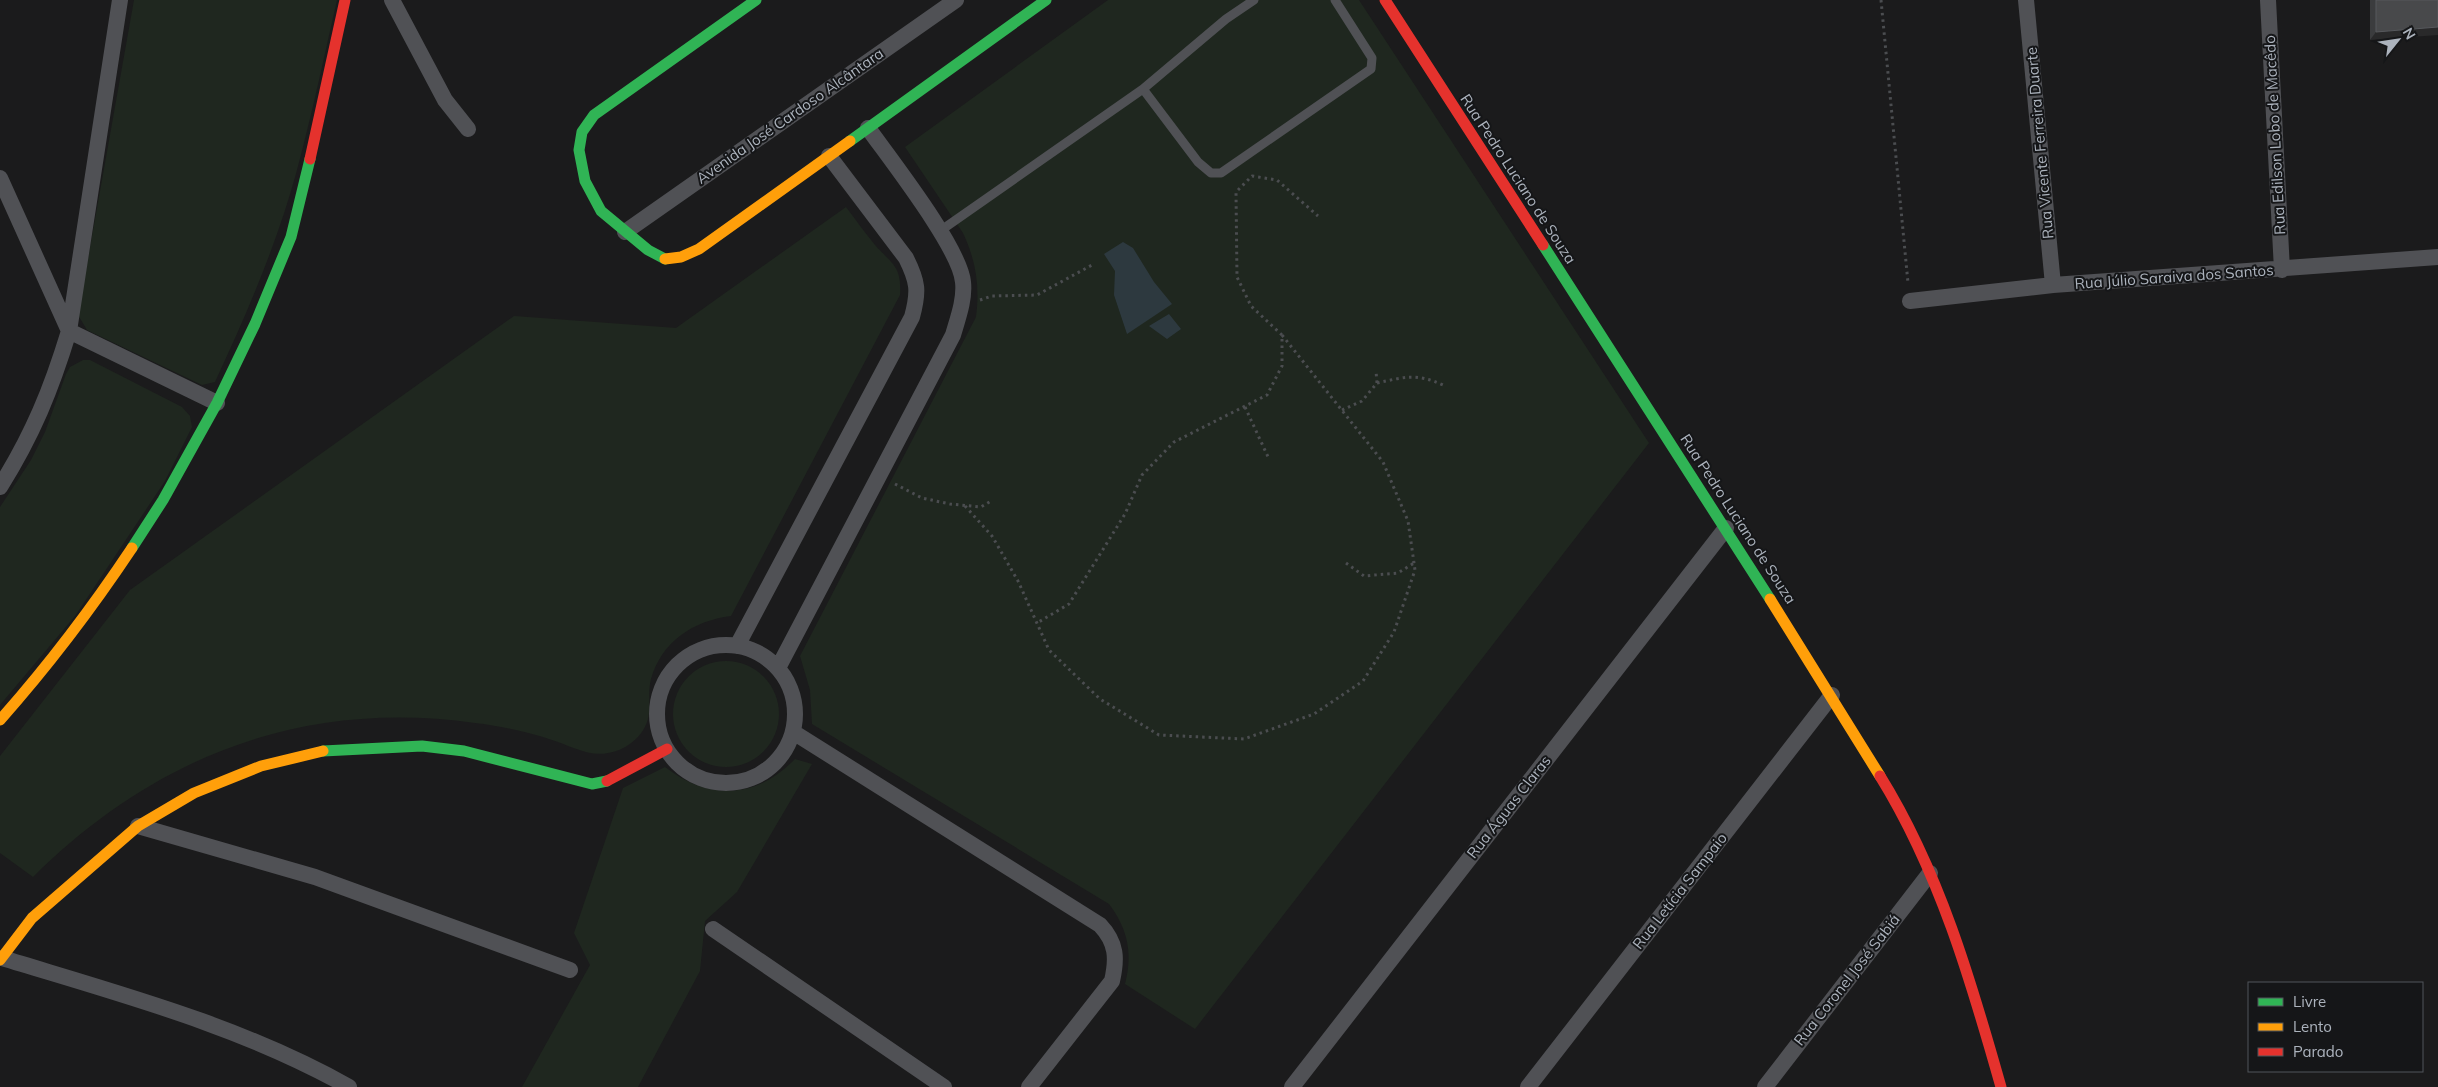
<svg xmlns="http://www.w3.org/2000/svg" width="2438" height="1087" font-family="Mulish,sans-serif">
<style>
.green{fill:#1f271f}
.water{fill:#2d393f}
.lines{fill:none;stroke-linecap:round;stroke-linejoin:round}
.path{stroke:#4b4d50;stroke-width:3;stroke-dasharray:2.5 4;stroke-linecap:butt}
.lane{stroke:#505155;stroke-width:9}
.street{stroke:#505155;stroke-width:16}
.fast{stroke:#30b455;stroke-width:11}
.slow{stroke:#ff9f0a;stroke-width:11}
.jam{stroke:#e5322d;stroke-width:11}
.wall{fill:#3b3c3e}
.shaded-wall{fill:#29292a}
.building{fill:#48494b;stroke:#57595d}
.labels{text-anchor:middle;stroke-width:4;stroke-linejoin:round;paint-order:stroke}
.street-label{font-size:15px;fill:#acb3bd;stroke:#151618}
</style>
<rect width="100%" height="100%" fill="#1b1b1c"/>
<path class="green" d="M134,0H337C324,57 312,114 297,170C277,244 247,313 215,382L202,385L87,330L78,315Z
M1108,0H1359L1649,443L1195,1029L1125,984C1133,954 1128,929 1109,904L812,724L810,690L800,656L976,317C980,286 976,261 963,233L905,147Z
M846,207C856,220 865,233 875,245C892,264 902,266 900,295L731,616C693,621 662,641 651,679C648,690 650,701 649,712C648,733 628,750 608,753C589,757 571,746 552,740C528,732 501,726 475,723C303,699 155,756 33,877L0,853V756L130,590L514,316L676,328Z
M83,360H90L182,407L190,416L192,427L165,481L75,616L0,705V507L31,460L45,432L66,374L70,367Z
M673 714a53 53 0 1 1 106 0a53 53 0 1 1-106 0Z
M795,759L812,764L737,892L705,921L700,971L638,1087H522L590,965L574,933L623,788L665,767C709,801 757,799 795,759Z"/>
<path class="water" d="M1123,242L1133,248L1154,282L1172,304L1127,334L1114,295L1115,271L1104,254Z
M1169,314L1181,329L1167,339L1149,326Z"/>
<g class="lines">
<path class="path" d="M1881,0L1908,283
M980,300L992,296L1037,295L1092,265
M1282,335L1251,306L1237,277L1236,192L1252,176L1277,180L1318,216
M1377,383C1404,377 1417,373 1443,385
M1245,407L1269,459
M1342,410L1362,401L1377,383L1376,371
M895,484L922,498L950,504L981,507L991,501
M965,506L992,536L1018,581L1049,650L1100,699L1159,735L1244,739L1314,714L1363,681L1394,632L1415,570L1408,521L1383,462L1282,335V366L1267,395L1174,442L1142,475L1125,514L1069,604L1037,623
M1346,563L1364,576L1398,573L1414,563"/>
<path class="lane" d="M1143,89L1198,162L1211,173H1221L1371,69L1372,58L1335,0
M940,231L1143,89L1226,19L1254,0"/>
<path class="street" d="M392,0L445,100L468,129
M2026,0L2053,285
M2268,0L2282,270
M0,178L69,331L217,403
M625,232L956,0
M1910,301L2053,285L2438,257
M0,487C33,434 51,390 69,331L120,0
M657 714a69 69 0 1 1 138 0a69 69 0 1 1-138 0Z
M737,646L912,317C919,291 918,282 906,258L829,156
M778,668L953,335C958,318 965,299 963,282C960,248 890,159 868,128
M793,732L1100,925C1117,943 1117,959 1112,981L1029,1087
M138,826L315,877L570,970
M713,929L944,1087
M2,958C120,994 241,1026 349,1087
M1292,1087L1726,528
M1528,1087L1832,695
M1765,1087L1930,873"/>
<path class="fast" d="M850,141L1046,0
M1543,245L1770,599
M665,259L648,250L601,211L585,181L579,150L582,132L594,115L756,0
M132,548L163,500L217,403L255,324L291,237L310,159
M323,751L422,746L464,751L592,784L607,781"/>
<path class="slow" d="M665,259L681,257L699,249L850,141
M1770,599L1880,776
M0,720C48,666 92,608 132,548
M0,960L32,918L138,826L194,793L261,766L323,751"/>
<path class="jam" d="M1385,0L1543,245
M310,159L345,0
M1880,776C1939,871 1971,981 2001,1087
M607,781L667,749"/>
</g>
<path class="wall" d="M2370,0H2438L2370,40Z"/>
<path class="shaded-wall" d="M2438,27V35L2370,40L2376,32Z"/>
<path class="building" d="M2376,0H2438V27L2376,32Z"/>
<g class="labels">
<g class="street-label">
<text transform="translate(790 116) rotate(-35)" y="5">Avenida José Cardoso Alcântara</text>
<text transform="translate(2275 135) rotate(-93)" y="5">Rua Edilson Lobo de Macêdo</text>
<text transform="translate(2040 143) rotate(-95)" y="5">Rua Vicente Ferreira Duarte</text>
<text transform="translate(1518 179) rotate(57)" y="5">Rua Pedro Luciano de Souza</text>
<text transform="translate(2174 277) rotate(-4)" y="5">Rua Júlio Saraiva dos Santos</text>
<text transform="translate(1738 519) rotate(57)" y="5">Rua Pedro Luciano de Souza</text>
<text transform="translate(1509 807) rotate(-52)" y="5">Rua Águas Claras</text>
<text transform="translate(1680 891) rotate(-52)" y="5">Rua Letícia Sampaio</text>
<text transform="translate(1847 980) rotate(-52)" y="5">Rua Coronel José Sabiá</text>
</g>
</g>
<rect x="2248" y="982" width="175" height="90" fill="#151618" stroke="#51555a"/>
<rect x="2258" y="998" width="25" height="8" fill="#30b455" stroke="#51555a"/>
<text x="2293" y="1007" font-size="15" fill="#acb3bd">Livre</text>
<rect x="2258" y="1023" width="25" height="8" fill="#ff9f0a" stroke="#51555a"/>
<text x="2293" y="1032" font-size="15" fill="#acb3bd">Lento</text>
<rect x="2258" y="1048" width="25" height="8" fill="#e5322d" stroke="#51555a"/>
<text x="2293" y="1057" font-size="15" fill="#acb3bd">Parado</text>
<g transform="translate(2398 40) rotate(60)" stroke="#151618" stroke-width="4" paint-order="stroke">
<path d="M0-4L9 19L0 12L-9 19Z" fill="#acb3bd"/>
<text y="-8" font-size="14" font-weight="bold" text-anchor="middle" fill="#acb3bd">N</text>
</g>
</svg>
